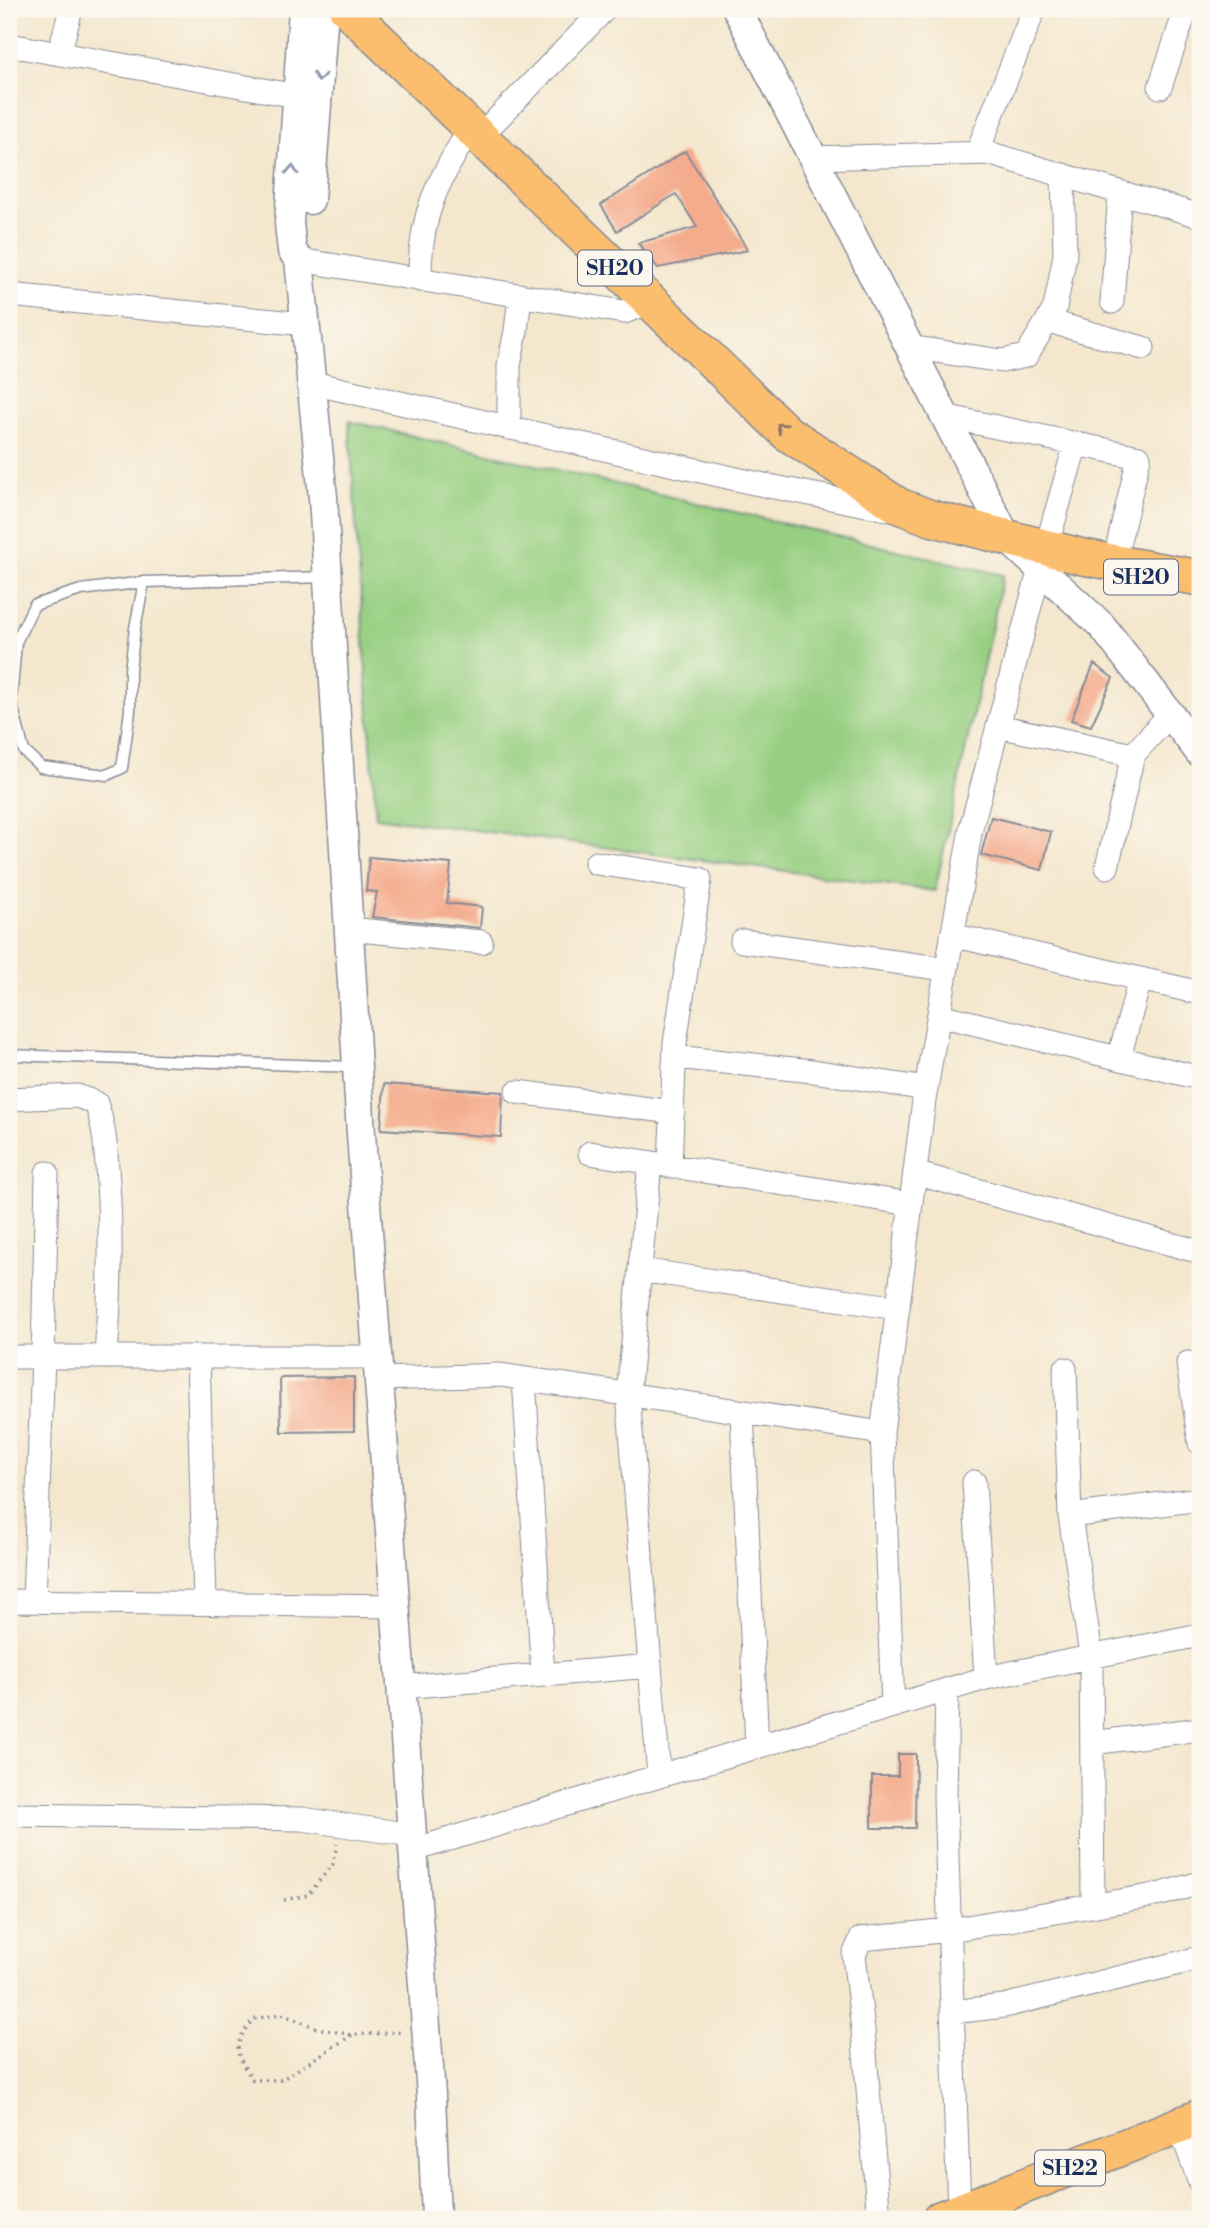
<svg xmlns="http://www.w3.org/2000/svg" width="1209" height="2228" font-family="'Libre Bodoni',serif">
<style>
.green{fill:#97cf82;stroke:#597f70;stroke-width:2}
.building{fill:#f4ac8d}
.lines{fill:none;stroke-linecap:round;stroke-linejoin:round}
.service-casing{stroke:#888b96;stroke-width:13}
.minor-casing{stroke:#888b96;stroke-width:25}
.tertiary-casing{stroke:#888b96;stroke-width:31}
.primary-casing{stroke:#888b96;stroke-width:38}
.path{stroke:#888b96;stroke-width:3.5;stroke-dasharray:2 5;stroke-linecap:butt}
.service{stroke:#fff;stroke-width:10}
.minor{stroke:#fff;stroke-width:23}
.tertiary{stroke:#fff;stroke-width:28}
.primary{stroke:#fbbe6e;stroke-width:35}
.oneway{stroke:#8d97ae}
.oneway2{stroke:#8b7666}
.labels{text-anchor:middle;stroke-width:5;stroke-linejoin:round;paint-order:stroke}
.shield{fill:#fbf7ec;stroke:#5e6b89;stroke-width:2}
.shield-label{font-size:21px;font-weight:bold;fill:#1b2f5e}
</style>
<rect width="100%" height="100%" fill="#fbf7ec"/>
<filter id="ink" filterUnits="userSpaceOnUse"><feTurbulence type="fractalNoise" baseFrequency=".0143" numOctaves="2"/><feDisplacementMap in="SourceGraphic" scale="14" xChannelSelector="R" yChannelSelector="G"/><feConvolveMatrix kernelMatrix="1 2 1 2 8 2 1 2 1" color-interpolation-filters="sRGB"/></filter>
<filter id="wash" filterUnits="userSpaceOnUse"><feTurbulence type="fractalNoise" baseFrequency=".00686" numOctaves="4" result="noise"/><feDisplacementMap in="SourceGraphic" scale="28" xChannelSelector="R" yChannelSelector="G"/><feGaussianBlur stdDeviation="1.57" result="paint"/><feColorMatrix in="noise" values="0 0 0 0 0 0 0 0 0 0 0 0 0 0 0 0 0 1.4 0 .05"/><feComposite in="paint" operator="in"/></filter>
<g filter="url(#wash)">
<rect width="100%" height="100%" fill="#f4e7ce"/>
<path class="green" d="M349,421L1003,575L935,891L376,817Z"/>
<g id="blocks">
<path class="building" d="M685,151L748,250L658,268L638,243L697,227L676,194L617,231L601,205Z
M1094,664L1113,678L1091,726L1071,720Z
M991,817L1051,832L1042,870L981,855Z
M369,857L451,864L447,903L482,907L480,928L372,917L377,892L366,891Z
M384,1084L503,1092L501,1137L381,1129Z
M354,1377V1431L281,1432L280,1378Z
M898,1754H916L915,1828H872V1776H898Z"/>
</g>
</g>
<g filter="url(#ink)">
<use href="#blocks" fill-opacity="0" stroke="#888b96" stroke-width="2"/>
<g class="lines">
<g class="service-casing">
<path id="service" d="M144,582L135,628L130,670V711L122,768L107,775L41,767L24,751L11,701L16,642L34,605L81,590L144,582L328,577
M9,1055L356,1067"/>
</g>
<g class="minor-casing">
<path id="minor" d="M9,45L297,96
M59,54L71,9
M1160,87L1186,9
M493,123L605,9
M977,153L1034,9
M813,158L988,153L1200,216
M299,260L624,312L650,302
M420,280C419,216 437,182 470,129
M9,295L305,324
M1112,302L1120,192
M1048,321L1143,348
M909,347L1002,361L1026,356L1055,308L1065,255L1063,175
M312,383L754,483L897,511
M944,416L1139,457L1114,562
M509,428V365L516,331L520,296
M1046,548L1076,443
M998,726L1133,755
M596,863L700,879L675,1043L670,1166
M1107,867L1133,755L1170,714
M349,929L481,942
M952,935L1200,993
M742,941L946,969
M939,1015L1200,1078
M675,1057L813,1071L926,1089
M1119,1058L1140,979
M517,1092L673,1112
M9,1099L77,1096L96,1103C106,1131 106,1154 108,1183C112,1241 110,1299 106,1357
M590,1153L911,1204
M650,1163L628,1395L659,1776
M915,1173L1200,1252
M640,1270L898,1308
M9,1357H377
M198,1357L205,1602
M1188,1363L1200,1443
M1065,1369L1070,1516L1091,1655L1093,1906
M379,1379L501,1375L882,1433
M524,1379L543,1675
M742,1412L757,1747
M974,1482L986,1678
M1070,1516L1200,1499
M9,1601L395,1606
M34,1601L43,1357L47,1173
M401,1687L650,1666
M947,1690L945,1797L959,2211
M893,1706L882,1433L924,1100L971,828L1040,568
M1092,1743L1200,1729
M9,1815L302,1819L412,1835
M413,1850L986,1678L1200,1635
M952,2012L1004,2006L1200,1958
M1179,2125L1200,2182
M879,2219L863,2030L854,1955L861,1939L950,1930L1161,1894L1200,1883"/>
</g>
<g class="tertiary-casing">
<path id="tertiary" d="M303,9L289,223L292,251L299,260L323,497L361,1134L431,2095L436,2219
M737,9L1007,538L1102,626L1200,753
M310,200L324,9"/>
</g>
<g class="primary-casing">
<path id="primary" d="M347,9L787,433L899,506L931,518L1083,557L1200,578
M940,2219L1200,2117"/>
</g>
<path class="path" d="M284,1900L308,1895L333,1864L337,1844
M352,2035L281,2080H253C234,2053 232,2044 254,2019L281,2014L317,2028L352,2035L403,2032"/>
<use href="#service" class="service"/>
<use href="#minor" class="minor"/>
<use href="#tertiary" class="tertiary"/>
<use href="#primary" class="primary"/>
</g>
<defs><path id="oneway-chevron" d="M-2-3.5L2.5 0L-2 3.5" fill="none" stroke-width="1.6" stroke-linecap="round" stroke-linejoin="round" transform="scale(1.75)"/></defs>
<g class="oneway">
<use href="#oneway-chevron" transform="translate(319 77) rotate(94)"/>
<use href="#oneway-chevron" transform="translate(292 170) rotate(-87)"/>
</g>
<use class="oneway2" href="#oneway-chevron" transform="translate(781 427) rotate(-138)"/>
</g>
<g class="labels">
<g class="shield">
<rect x="578" y="250.5" width="74" height="35" rx="5"/>
<rect x="1104" y="559.5" width="74" height="35" rx="5"/>
<rect x="1035" y="2150.5" width="70" height="35" rx="5"/>
</g>
<g class="shield-label">
<text x="615" y="275">SH20</text>
<text x="1141" y="584">SH20</text>
<text x="1070" y="2175">SH22</text>
</g>
</g>
<rect width="1209" height="2228" fill="none" stroke="#fbf7ec" stroke-width="35"/>
</svg>
